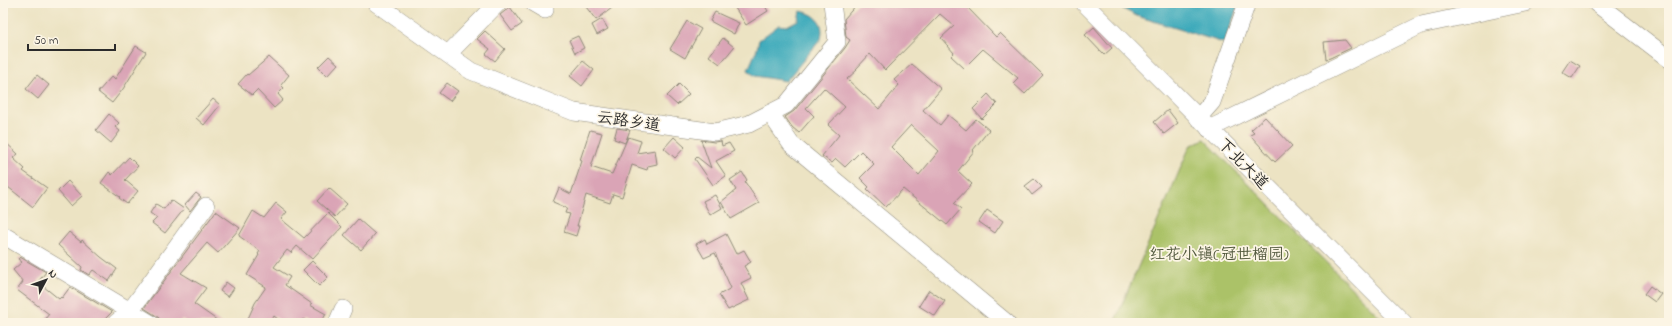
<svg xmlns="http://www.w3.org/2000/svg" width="1672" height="326" font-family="'Indie Flower','LXGW WenKai TC',sans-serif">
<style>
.green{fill:#abc267;stroke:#6b7649}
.water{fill:#3caabb;stroke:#346a73}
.building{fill:#daa4b6;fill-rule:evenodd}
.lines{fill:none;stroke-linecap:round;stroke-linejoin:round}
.minor-casing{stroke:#8c8777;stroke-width:18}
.minor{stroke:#fff;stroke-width:17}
.labels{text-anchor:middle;stroke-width:3.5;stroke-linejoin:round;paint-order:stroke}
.street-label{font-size:16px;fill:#2b2b2b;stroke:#fcf5e5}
.park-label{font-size:16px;fill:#51583d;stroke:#fcf5e5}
</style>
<rect width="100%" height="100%" fill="#fcf5e5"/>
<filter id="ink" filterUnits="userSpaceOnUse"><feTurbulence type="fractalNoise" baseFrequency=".025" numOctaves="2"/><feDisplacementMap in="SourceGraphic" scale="8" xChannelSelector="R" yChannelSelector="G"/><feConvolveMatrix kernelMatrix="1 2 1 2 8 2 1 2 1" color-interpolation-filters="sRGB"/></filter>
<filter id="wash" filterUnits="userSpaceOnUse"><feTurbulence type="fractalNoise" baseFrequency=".012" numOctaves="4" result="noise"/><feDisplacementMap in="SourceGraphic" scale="16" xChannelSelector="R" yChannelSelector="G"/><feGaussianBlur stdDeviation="0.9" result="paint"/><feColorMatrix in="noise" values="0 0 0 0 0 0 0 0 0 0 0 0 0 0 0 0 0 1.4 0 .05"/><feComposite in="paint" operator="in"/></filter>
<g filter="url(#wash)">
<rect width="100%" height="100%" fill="#ece3c3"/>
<path class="green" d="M1204,139L1386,323H1114L1190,146Z"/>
<path class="water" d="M1117,3H1239L1224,43L1137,16L1123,9Z
M800,11C816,14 825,22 821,39L786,81L755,76L748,70L757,49L759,40L779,25L787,26L798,20Z"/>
<g id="blocks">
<path class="building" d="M583,3H608L612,8L596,20Z
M742,3H763L768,11L746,25L735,8Z
M858,3H970L967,7L996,37L1000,33L1043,75L1025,94L1013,83L1018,78L983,49L964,68L951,56L954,53L941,38L954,26L940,14L885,70L870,54L856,69L857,70L847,79L879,109L899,85L894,80L912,64L941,89L923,110L940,125L948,115L966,130L976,119L989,130L973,150L974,151L958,171L972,184L954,203L961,209L947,225L903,189L886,207L867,189L869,187L860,178L874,164L861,151L845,167L836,159L832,163L822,156L839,135L828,125L845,107L824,88L806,108L814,116L799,133L792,127L785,117L794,111L845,48L850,40L846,37L844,19ZM911,125L939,151L919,175L891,147Z
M510,7L522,24L512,31L500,15Z
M715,12L739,23L734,34L710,21Z
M602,19L608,29L597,35L592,25Z
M687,21L701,29L685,58L670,49Z
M1094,27L1112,48L1104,55L1085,35Z
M485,31L505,49L495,61L486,54L490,49L477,39Z
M578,36L584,48L575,53L569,40Z
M723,38L734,47L720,64L709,56Z
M1345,40L1351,48L1330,58L1326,59L1324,42Z
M136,46L146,52L123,89L112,103L98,92L112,76L115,79Z
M329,56L338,64L327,76L318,67Z
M269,57L289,75L281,85L284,88L278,94L283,100L274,108L257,90L252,95L238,84L247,74L248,75Z
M1570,60L1580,66L1572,78L1562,72Z
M583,61L594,70L582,86L570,76Z
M37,75L49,85L38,99L26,89Z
M447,83L458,91L450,101L439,93Z
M679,84L689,94L677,105L667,96Z
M988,94L997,104L982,119L973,109Z
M213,99L220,105L204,125L196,118Z
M1168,110L1178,123L1164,134L1154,122Z
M109,114L119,123L115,127L120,131L111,143L96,130Z
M1265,117L1292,146L1275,162L1250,135L1254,133L1251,130Z
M617,128L630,130L625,143L614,139Z
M590,130L602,133L591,167L612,174L628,137L641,141L637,153L655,150L657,164L648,166L647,170L632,165L622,197L613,194L610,203L586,195L577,226H579L576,236L564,232L570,214L565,213L567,208L553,202L559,188L571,194L582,161L580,160Z
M674,137L685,147L675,158L664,148Z
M3,140L18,154L13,158L25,169L23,171L47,188L33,207L3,183Z
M701,140L714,142L721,141L722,146L729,143L734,151L716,161L726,176L713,185L695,159L697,157L711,168Z
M129,157L138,166L125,180L138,191L127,204L119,198L120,197L101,183L109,172L112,175Z
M742,172L747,180L745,182L759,203L731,219L721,202L736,190L730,180Z
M1034,179L1042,187L1032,195L1025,186Z
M68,181L82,196L71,206L58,191Z
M329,188L347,204L335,217L317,201Z
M196,193L201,197L190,211L185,205Z
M715,195L722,208L710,215L703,201Z
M171,200L184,209L165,233L152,223L157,218L150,213L156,204L164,209Z
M276,203L287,212L281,219L304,238L328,213L342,227L312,259L297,246L291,253L287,250L274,267L290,277L285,285L312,304L310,305L326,314L321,323H310L303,319L300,323H283L274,316L270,323H246L255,303L266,287L247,275L259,255L258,254L260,251L239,236L253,211L264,218Z
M987,210L1003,221L995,233L979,222Z
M216,211L240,228L218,253L207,243L181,273L206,288L194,304L221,323H187L182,319L179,323H160L159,318L155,315L144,308Z
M358,219L375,234L361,250L344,235Z
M69,232L81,242L82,240L101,257L117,269L109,281L93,270L89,275L81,270L82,267L58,245Z
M726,234L736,254L744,250L751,262L744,266L751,278L741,283L749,300L728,310L719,295L731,288L715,253L704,258L696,244L705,239L707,244Z
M20,257L46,272L38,282L59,299L61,297L62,298L70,287L112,312L101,323H42L49,314L17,290L23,282L13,270L22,262L18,259Z
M312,261L328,277L319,286L303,270Z
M226,282L234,288L228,297L220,291Z
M1650,286L1661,294L1655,302L1644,294Z
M929,290L945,301L935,316L919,306Z"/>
</g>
</g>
<g filter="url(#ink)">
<use href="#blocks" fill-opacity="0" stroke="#8c8777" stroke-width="1"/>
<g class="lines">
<g class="minor-casing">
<path id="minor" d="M376,3L471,71L574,112L715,132L749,124L786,105L837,42L832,3
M533,3L545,10V3
M1084,3L1404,323
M1596,3L1669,59
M448,54L498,3
M770,113L791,144L1007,323
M1198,118L1212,102L1247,3
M1209,129L1421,25L1525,3
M3,235L150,323
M116,323L130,311L206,206
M337,323L343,309"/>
</g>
<use href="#minor" class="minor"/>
</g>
</g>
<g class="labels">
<g class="street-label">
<text transform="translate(629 120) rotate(8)" y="6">云路乡道</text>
<text transform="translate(1244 163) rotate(45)" y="6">下北大道</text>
</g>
<g class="park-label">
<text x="1219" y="259">红花小镇(冠世榴园)</text>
</g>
</g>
<rect width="1672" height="326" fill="none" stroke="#fcf5e5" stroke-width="16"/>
<g transform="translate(46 280) rotate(49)" stroke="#fcf5e5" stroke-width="3" paint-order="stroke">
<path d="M0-3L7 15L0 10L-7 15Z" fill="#2b2b2b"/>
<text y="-6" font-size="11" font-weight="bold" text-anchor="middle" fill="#2b2b2b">N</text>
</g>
<path d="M28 44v6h87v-6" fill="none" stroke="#2b2b2b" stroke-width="2"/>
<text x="34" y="44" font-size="12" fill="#2b2b2b" stroke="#fcf5e5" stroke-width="3" paint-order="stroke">50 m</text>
</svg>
